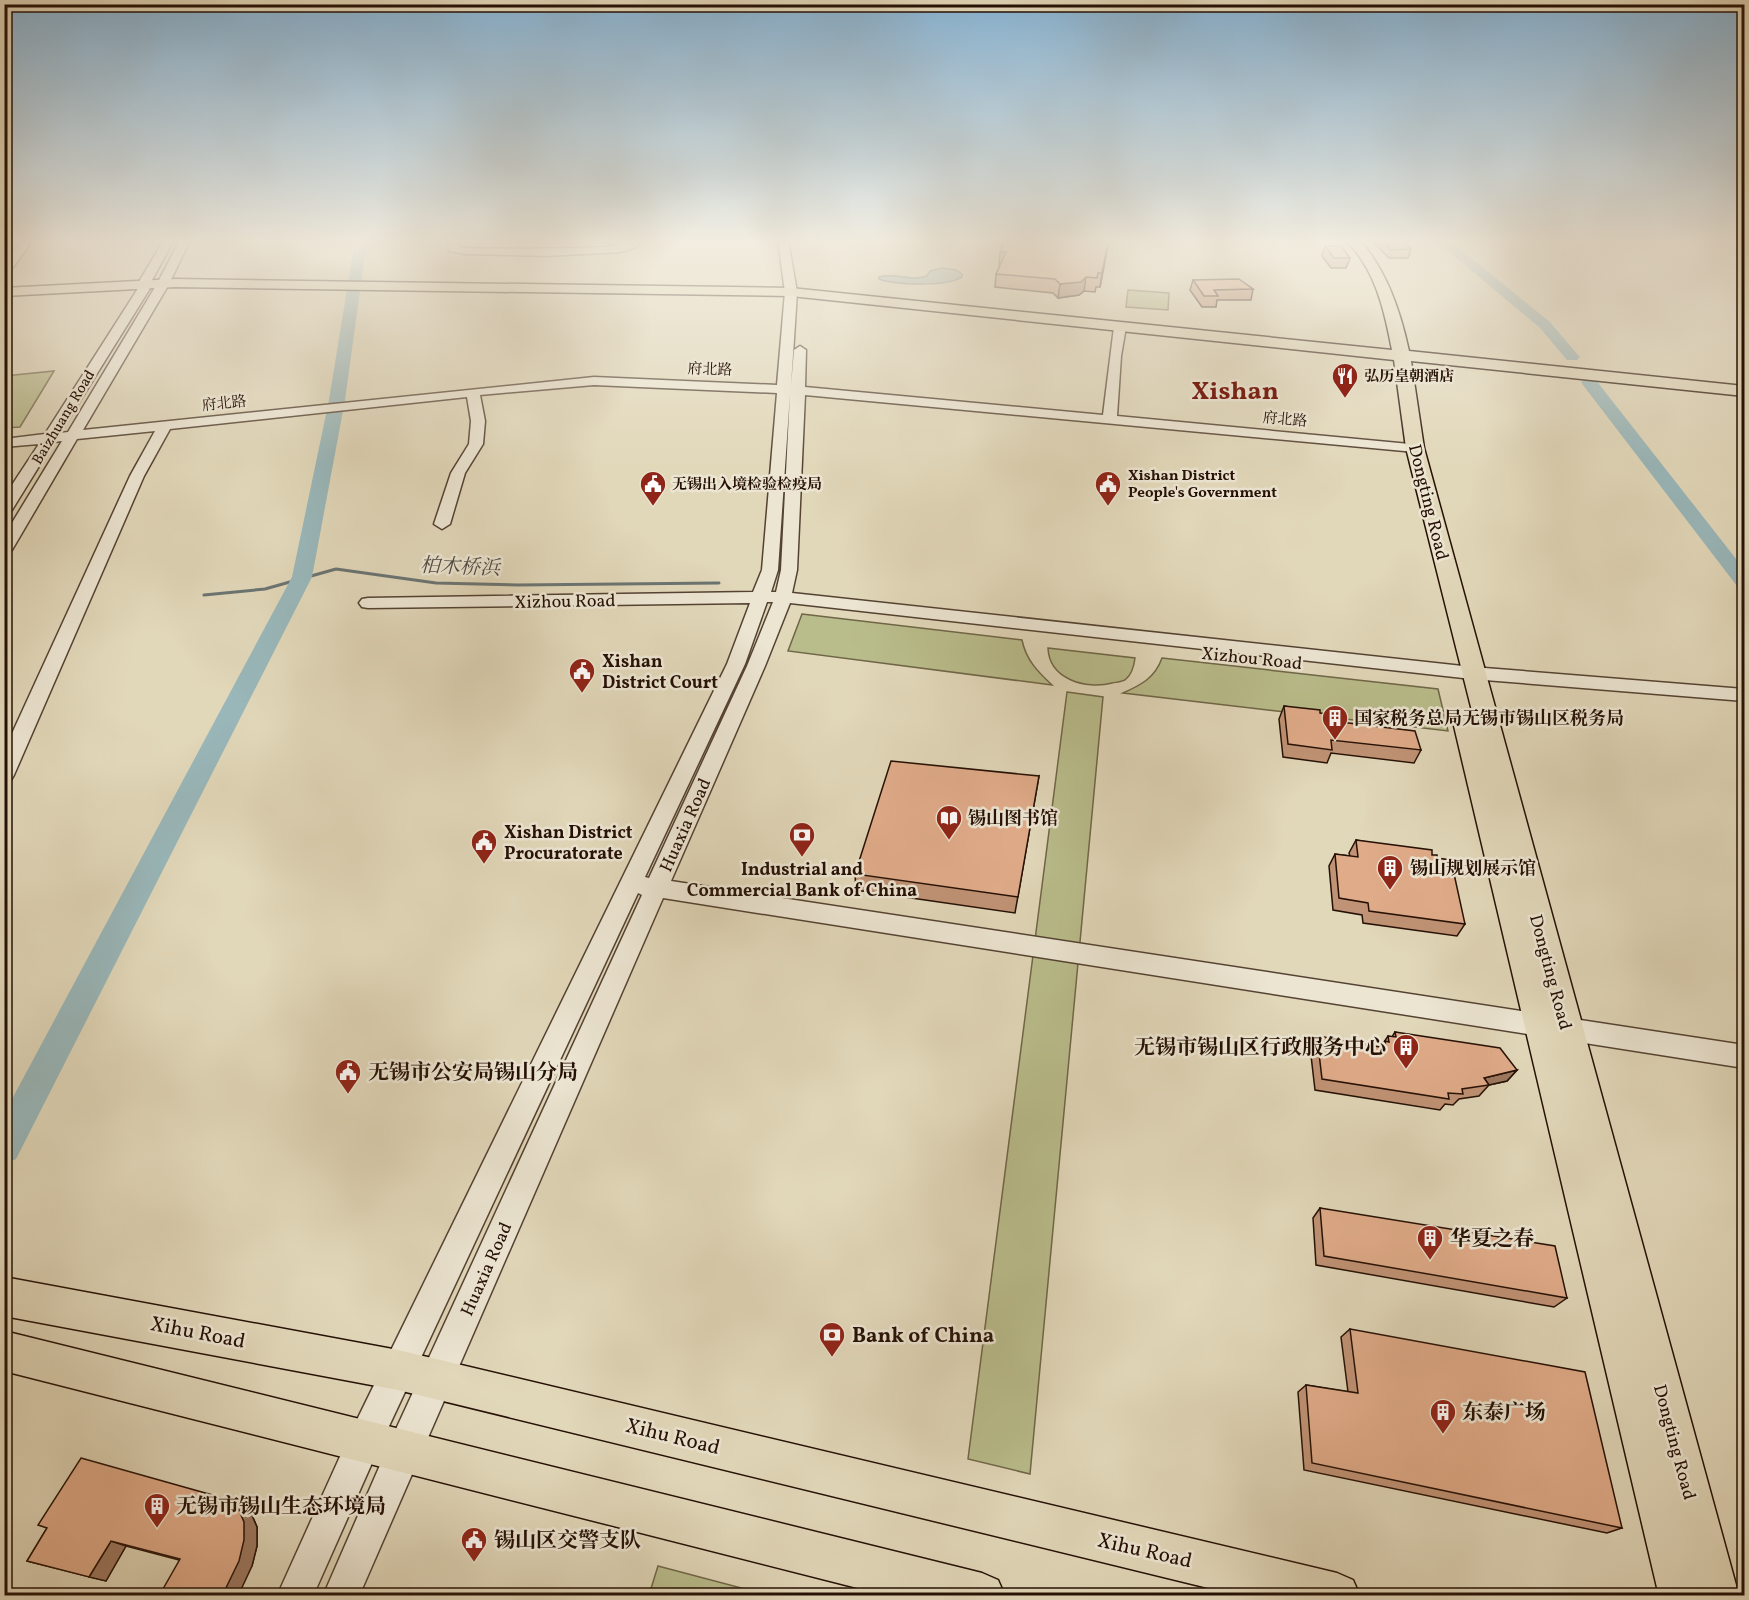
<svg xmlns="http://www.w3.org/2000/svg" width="1749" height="1600" font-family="Vollkorn,'Noto Serif SC',serif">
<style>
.green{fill:#b9bc8b;stroke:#6f6648;stroke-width:1.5}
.water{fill:#99b7ba;stroke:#6b7472;stroke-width:1.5}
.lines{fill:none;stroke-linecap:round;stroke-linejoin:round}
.stream{stroke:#6b7472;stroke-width:3}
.river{fill:#99b7ba;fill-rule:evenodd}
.minor-casing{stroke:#544232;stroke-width:3}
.major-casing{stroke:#251005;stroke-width:3}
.minor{fill:#ece5d2;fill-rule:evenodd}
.major{fill:#e1d7b9;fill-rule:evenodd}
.wall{fill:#c19376;stroke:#251005;stroke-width:1.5}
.shaded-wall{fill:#9d7860;stroke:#251005;stroke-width:1.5}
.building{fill:#e0ab89;stroke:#251005;stroke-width:1.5}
.labels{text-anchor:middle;stroke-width:5;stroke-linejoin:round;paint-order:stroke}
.far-street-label{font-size:15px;fill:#251005;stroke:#ece5d2}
.far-poi-label{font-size:15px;font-weight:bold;fill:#251005;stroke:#ece5d2;text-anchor:start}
.street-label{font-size:18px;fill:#251005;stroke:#ece5d2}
.poi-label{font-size:18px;font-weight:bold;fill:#251005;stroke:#ece5d2;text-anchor:start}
.water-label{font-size:20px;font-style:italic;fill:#4e4a44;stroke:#ece5d2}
.near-poi-label{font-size:21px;font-weight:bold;fill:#251005;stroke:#ece5d2;text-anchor:start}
.near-street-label{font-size:21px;fill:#251005;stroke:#ece5d2}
.far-town-label{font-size:26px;font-weight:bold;fill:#7a1f14;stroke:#ece5d2}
</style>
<rect width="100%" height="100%" fill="#e1d7b9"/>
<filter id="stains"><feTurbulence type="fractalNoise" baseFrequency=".00333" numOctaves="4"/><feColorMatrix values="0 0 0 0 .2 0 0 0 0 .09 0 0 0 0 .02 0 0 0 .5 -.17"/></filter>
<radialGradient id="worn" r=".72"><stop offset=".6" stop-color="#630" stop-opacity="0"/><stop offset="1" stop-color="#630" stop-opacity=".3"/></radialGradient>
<path class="green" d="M1128,290L1169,293L1168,310L1126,307Z
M54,371L20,427L5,428V376Z
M802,614L1022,640C1026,660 1038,672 1052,685L788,651Z
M1048,648L1135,658C1134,666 1132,674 1126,679C1123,682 1117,682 1112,683C1086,690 1049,679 1048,648Z
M1162,658L1438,689L1448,731L1123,693C1141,685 1155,678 1162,658Z
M1067,692L1103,697L1030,1474L968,1459Z
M658,1566L768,1595H649Z"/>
<path class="water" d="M942,268L956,270L962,274V277C947,287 895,285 879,279V277C895,272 910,282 927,276L930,271Z"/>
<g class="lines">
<path class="stream" d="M204,595L265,589L336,569L436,583L518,585L719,583"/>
<path class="river" d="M355,240H367L345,400L312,577L16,1159L4,1164V1114L292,577L329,400Z
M1435,240H1449L1550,322L1577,354L1580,357L1577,360H1567L1540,328Z
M1589,377L1595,379L1744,569V588L1737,586L1583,385L1581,382Z"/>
<g class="minor-casing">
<path id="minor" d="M23,240H33L8,274L4,275V264Z
M164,240H174L152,280L149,290L60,433L68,432L157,284L180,240H190L169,284L83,430L594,377L777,385L785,292L778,240H788L797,292L791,386L794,350L800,346L806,350L805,387L1103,415L1114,327L1120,323L1126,327L1121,356L1117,416L1420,445L1422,448L1415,452L805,395L797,570L792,593L1472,667L1744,689V701L1472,679L790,603L765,666L671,881L1744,1045V1068L663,898L359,1596H323L391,1440L642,895L638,893L376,1454L313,1596H277L352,1430L727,664L750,603L368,608L362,607L359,603L362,599L368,598L753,592L762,570L777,393L594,385L480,395L485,421L483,444L465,473L450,524L442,529L434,524L451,473L469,444L471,421L467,397L170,429L144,476L14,775L11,780L4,782V751L130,476L155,431L77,439L12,550L4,555V536L62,441L54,442L12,510L4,515V497L39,444L4,447V439L45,434L137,290L140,280ZM790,394L781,570L776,592H771L778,570ZM767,602H773L747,666L649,878L645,877L745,664Z
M448,240H458V247L465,248C512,249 559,249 606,247C620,246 630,240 642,240L636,247L621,252L547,256L465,254L449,251Z"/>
</g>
<g class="major-casing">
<path id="major" d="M1346,240H1360C1387,272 1400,310 1409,351L1744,386V396L1411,361L1424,448L1739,1596H1659L1454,726L1458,720L1467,717L1474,719L1406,448L1394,360L791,296L175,287L4,296V288L175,279L791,288L1392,350C1386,319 1379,285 1361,259C1357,252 1351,246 1346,240Z
M4,1277L398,1350L1337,1573L1353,1580L1360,1596H1241L398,1390L4,1316Z
M4,1331L982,1573L998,1580L1005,1596H889L4,1371Z"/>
</g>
<use href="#minor" class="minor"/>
<use href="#major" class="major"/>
</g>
<path class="wall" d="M1371,240H1425L1402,241L1411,249L1408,258H1389Z
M1325,246L1350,258L1346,268H1331L1322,256Z
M1000,252L1106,256L1100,287H1096L1095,292L1084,291L1079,295L1058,298L1053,293L995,287L996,274L1000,266L999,265Z
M1193,280L1253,289L1251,300H1217L1216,307H1202L1190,290Z
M1284,706L1320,713L1332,721L1421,750L1414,763L1331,753L1327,763L1283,757L1279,719Z
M1039,776L1015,913L856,890L855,874Z
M1356,840L1432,855L1437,858L1465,924L1457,936L1363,923L1362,915L1333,910L1329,866L1335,854L1350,856L1349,853Z
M1395,1032L1517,1070L1507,1081L1489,1085L1479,1096L1459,1099L1453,1105L1445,1104L1440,1110L1315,1090L1310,1047L1317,1036L1380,1048L1388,1036L1392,1037Z
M1320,1208L1567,1298L1554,1307L1316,1265L1313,1218Z
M1350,1329L1622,1528L1607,1533L1304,1470L1298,1392L1306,1385L1348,1392L1341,1337Z
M236,1504L251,1513L257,1527V1546L252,1566L179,1560L126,1546L106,1581L27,1561L47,1528Z"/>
<path class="shaded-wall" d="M1108,243L1106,256L1100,287L1102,273Z
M1086,277L1084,291L1079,295L1058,298L1060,284Z
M1517,1070L1507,1081L1489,1085L1484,1078Z
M223,1498L236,1504L251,1513L257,1527V1546L252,1566L238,1596H222Z
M111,1541L126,1546L106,1581L89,1577Z"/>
<path class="building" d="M1005,240H1079L1108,243L1102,273H1098L1097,278L1086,277L1081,282L1060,284L1055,279L996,274L1006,252H1000Z
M1382,240H1401L1411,249L1391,250Z
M1325,246H1341L1350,258H1334Z
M1239,279L1253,289L1214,290L1218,296H1204L1193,280Z
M1284,706L1320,710V713L1331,714L1332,721L1415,731L1421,750L1331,740L1332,750L1288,744Z
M891,761L1039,776L1018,897L855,874Z
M1356,840L1432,850V855H1437V858L1451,860L1465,924L1369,911L1368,903L1339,898L1335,854L1358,857Z
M1395,1032L1500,1048L1517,1070L1484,1078L1489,1085L1462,1089L1463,1094L1448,1093L1449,1099L1322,1079L1317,1036L1386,1048L1385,1041L1389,1042L1388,1036L1396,1037Z
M1320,1208L1555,1246L1567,1298L1324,1256Z
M1350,1329L1585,1372L1622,1528L1312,1463L1306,1385L1358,1393Z
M81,1458L223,1498L238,1508L244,1522V1540L239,1561L222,1596H159L180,1559L111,1541L89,1577L27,1561L47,1528L38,1525Z"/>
<linearGradient id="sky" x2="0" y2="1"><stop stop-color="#88b5d6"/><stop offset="0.52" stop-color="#f2ede0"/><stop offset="1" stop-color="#f2ede0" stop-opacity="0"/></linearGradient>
<rect width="1749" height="464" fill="url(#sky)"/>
<defs>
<g id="restaurant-pin" transform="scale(1.35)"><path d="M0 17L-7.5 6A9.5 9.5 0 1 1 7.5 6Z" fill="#8f2418" stroke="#ece5d2"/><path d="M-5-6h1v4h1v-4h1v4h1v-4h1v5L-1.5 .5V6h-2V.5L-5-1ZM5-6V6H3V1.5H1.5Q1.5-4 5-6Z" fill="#fff"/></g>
<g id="civic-pin" transform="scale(1.35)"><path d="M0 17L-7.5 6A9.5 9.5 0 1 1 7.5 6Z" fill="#8f2418" stroke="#ece5d2"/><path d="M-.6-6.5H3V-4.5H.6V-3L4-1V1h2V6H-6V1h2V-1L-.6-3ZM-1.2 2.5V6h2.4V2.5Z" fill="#fff"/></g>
<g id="building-pin" transform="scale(1.35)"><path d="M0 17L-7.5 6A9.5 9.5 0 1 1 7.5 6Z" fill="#8f2418" stroke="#ece5d2"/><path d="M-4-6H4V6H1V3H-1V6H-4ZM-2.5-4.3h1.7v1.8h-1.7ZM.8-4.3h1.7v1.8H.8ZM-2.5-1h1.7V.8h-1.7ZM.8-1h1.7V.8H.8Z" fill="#fff"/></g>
<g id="library-pin" transform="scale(1.35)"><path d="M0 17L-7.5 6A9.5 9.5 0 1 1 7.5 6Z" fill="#8f2418" stroke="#ece5d2"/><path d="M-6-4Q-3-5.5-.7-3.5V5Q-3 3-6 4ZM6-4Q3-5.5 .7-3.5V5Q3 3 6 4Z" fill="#fff"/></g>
<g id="bank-pin" transform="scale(1.35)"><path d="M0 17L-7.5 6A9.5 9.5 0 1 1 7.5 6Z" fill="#8f2418" stroke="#ece5d2"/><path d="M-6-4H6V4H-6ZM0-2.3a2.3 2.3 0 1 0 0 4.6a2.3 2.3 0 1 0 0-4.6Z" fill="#fff"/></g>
</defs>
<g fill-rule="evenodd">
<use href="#restaurant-pin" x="1345" y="376"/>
<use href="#civic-pin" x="653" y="484"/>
<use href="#civic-pin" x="1108" y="484"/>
<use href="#civic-pin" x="582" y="671"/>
<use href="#building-pin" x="1335" y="718"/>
<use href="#library-pin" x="949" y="818"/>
<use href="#bank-pin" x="802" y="835"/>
<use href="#civic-pin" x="484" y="842"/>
<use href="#building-pin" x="1390" y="868"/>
<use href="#building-pin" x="1406" y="1047"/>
<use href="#civic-pin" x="348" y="1072"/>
<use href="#building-pin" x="1430" y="1238"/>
<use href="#bank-pin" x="832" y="1335"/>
<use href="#building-pin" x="1443" y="1412"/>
<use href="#building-pin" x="157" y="1506"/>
<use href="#civic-pin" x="474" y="1540"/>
</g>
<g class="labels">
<g class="far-street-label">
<text transform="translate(710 369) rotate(2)" y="5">府北路</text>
<text transform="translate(224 403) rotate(-6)" y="5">府北路</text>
<text transform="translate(63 417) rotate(-59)" y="5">Baizhuang Road</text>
<text transform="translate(1285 419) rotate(5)" y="5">府北路</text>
</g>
<g class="far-poi-label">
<text x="1364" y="381">弘历皇朝酒店</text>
<text x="1128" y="480">Xishan District<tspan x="1128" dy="17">People's Government</tspan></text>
<text x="672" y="489">无锡出入境检验检疫局</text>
</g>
<g class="street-label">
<text transform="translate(1429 502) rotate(76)" y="6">Dongting Road</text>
<text transform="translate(565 601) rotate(-1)" y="6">Xizhou Road</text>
<text transform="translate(1252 658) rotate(6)" y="6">Xizhou Road</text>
<text transform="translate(685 825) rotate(-66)" y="6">Huaxia Road</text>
<text transform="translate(1551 972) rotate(75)" y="6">Dongting Road</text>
<text transform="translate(486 1269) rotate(-66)" y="6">Huaxia Road</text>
<text transform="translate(1675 1442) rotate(75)" y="6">Dongting Road</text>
</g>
<g class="poi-label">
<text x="602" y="667">Xishan<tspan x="602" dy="21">District Court</tspan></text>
<text x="1354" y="724">国家税务总局无锡市锡山区税务局</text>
<text x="968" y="824">锡山图书馆</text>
<text x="504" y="838">Xishan District<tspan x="504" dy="21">Procuratorate</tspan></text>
<text x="1410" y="874">锡山规划展示馆</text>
<text x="802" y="875" text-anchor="middle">Industrial and<tspan x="802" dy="21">Commercial Bank of China</tspan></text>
</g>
<g class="water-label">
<text transform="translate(460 566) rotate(2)" y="7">柏木桥浜</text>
</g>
<g class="near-poi-label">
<text x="1386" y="1054" text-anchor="end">无锡市锡山区行政服务中心</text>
<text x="368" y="1079">无锡市公安局锡山分局</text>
<text x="1450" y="1245">华夏之春</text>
<text x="852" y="1342">Bank of China</text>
<text x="1462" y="1419">东泰广场</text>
<text x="176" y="1513">无锡市锡山生态环境局</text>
<text x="494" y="1547">锡山区交警支队</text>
</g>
<g class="near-street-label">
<text transform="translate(198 1332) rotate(11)" y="7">Xihu Road</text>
<text transform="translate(673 1436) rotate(14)" y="7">Xihu Road</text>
<text transform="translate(1145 1550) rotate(13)" y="7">Xihu Road</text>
</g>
<g class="far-town-label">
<text x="1235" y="399">Xishan</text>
</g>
</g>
<rect width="1749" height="1600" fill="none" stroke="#e1d7b9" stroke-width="24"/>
<rect x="6" y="6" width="1737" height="1588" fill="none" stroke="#251005" stroke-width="3"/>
<rect x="12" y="12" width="1725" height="1576" fill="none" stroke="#251005" stroke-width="1.5"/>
<rect width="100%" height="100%" filter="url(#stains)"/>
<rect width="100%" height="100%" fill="url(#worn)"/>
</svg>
